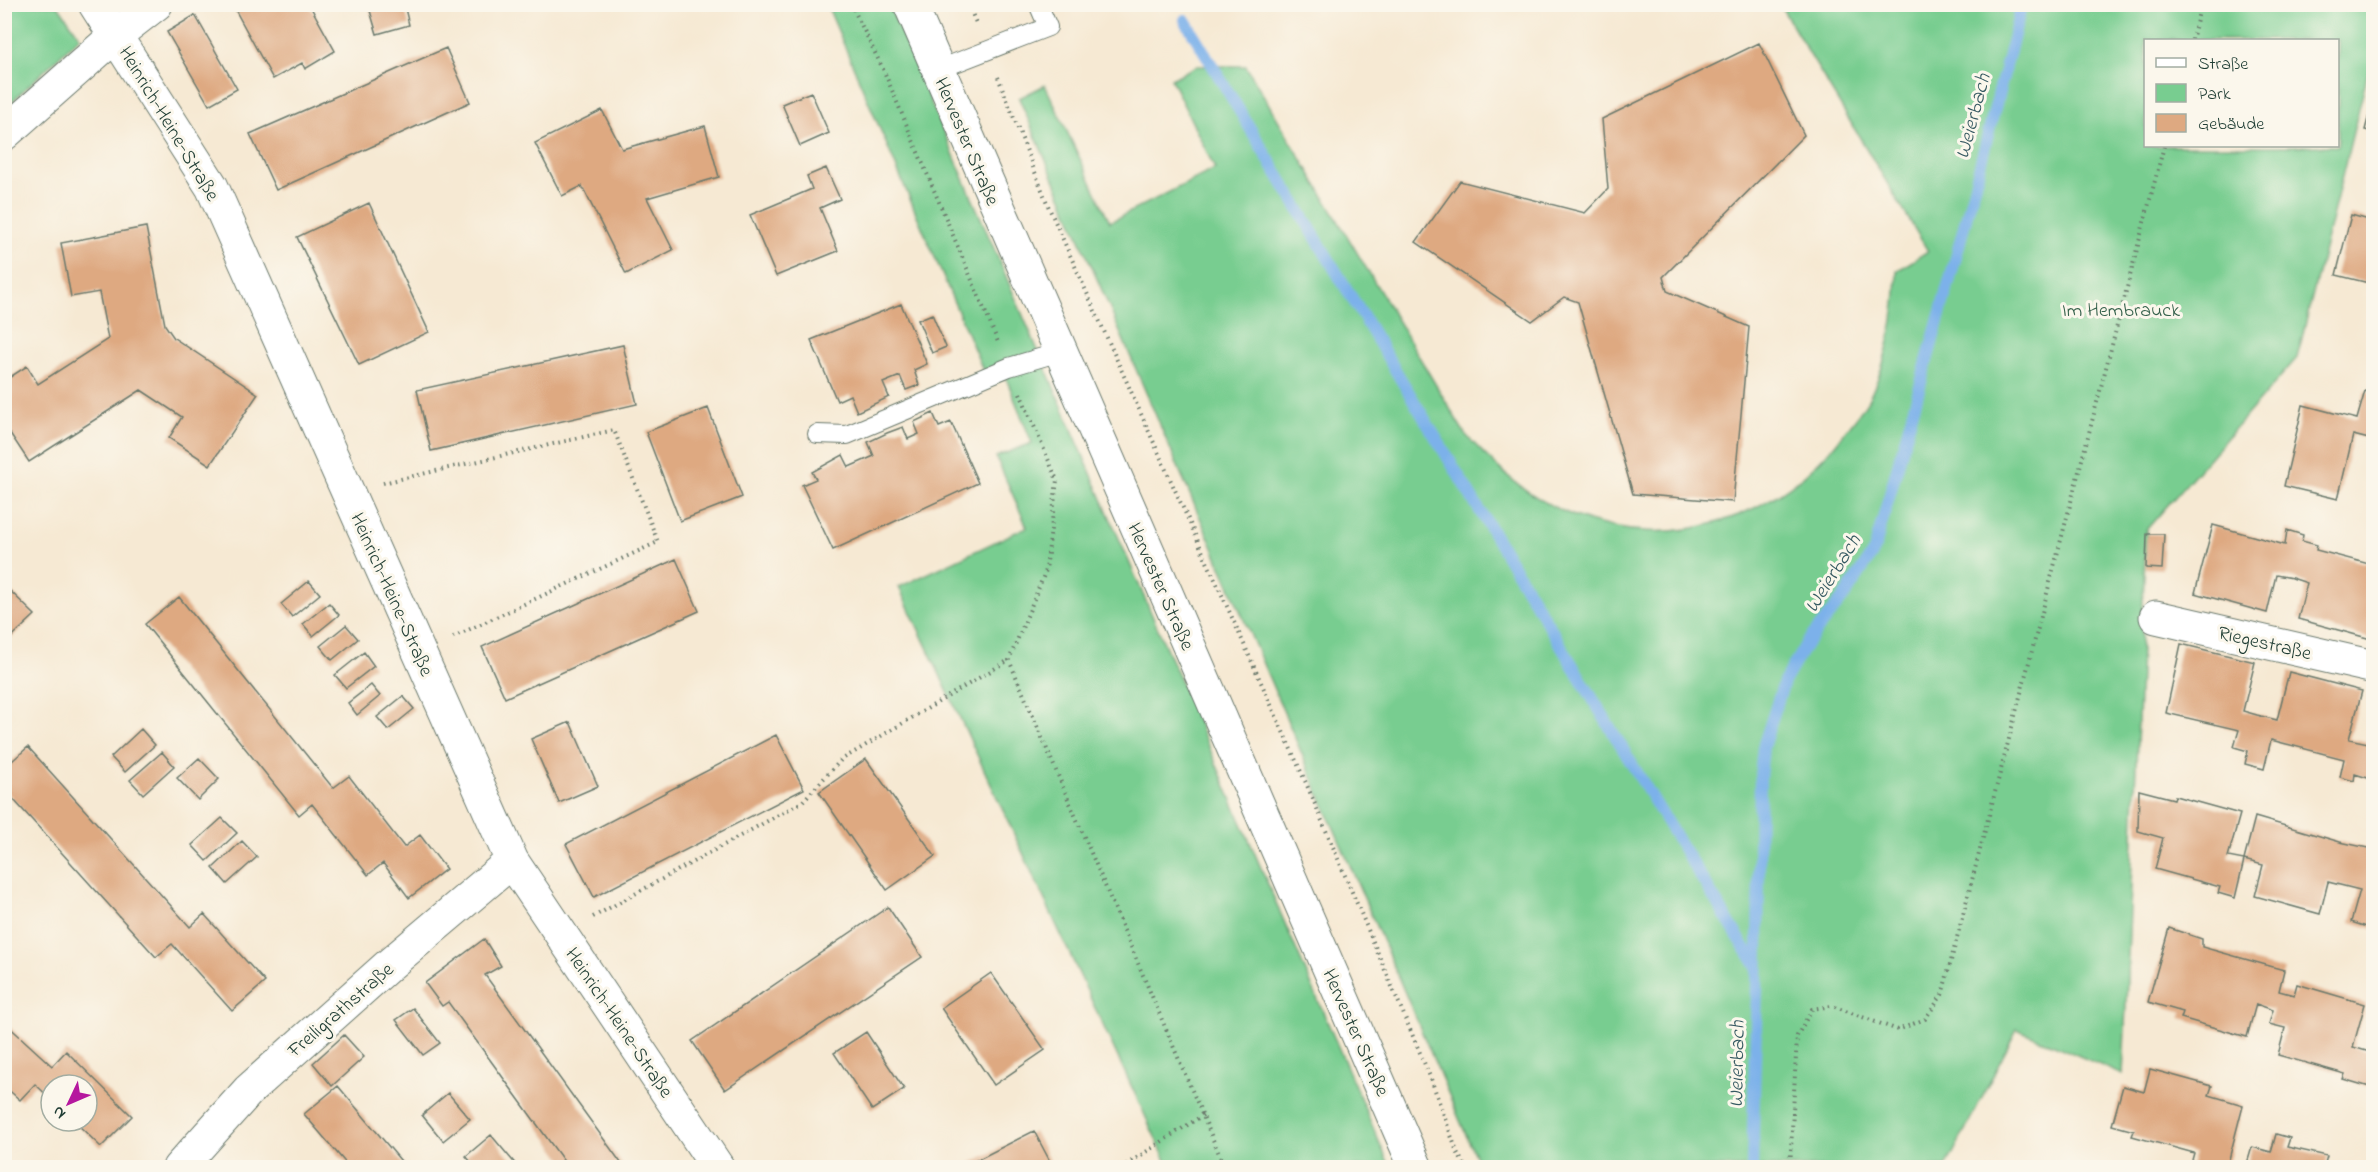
<svg xmlns="http://www.w3.org/2000/svg" width="2378" height="1172" font-family="'Indie Flower',sans-serif">
<style>
.green{fill:#78cd90;stroke:#4c8562;stroke-width:1.5;fill-rule:evenodd}
.lines{fill:none;stroke-linecap:round;stroke-linejoin:round}
.stream{stroke:#7cb1ea;stroke-width:12}
.building{fill:#dea981}
.lane-casing{stroke:#6a796c;stroke-width:20}
.street-casing{stroke:#6a796c;stroke-width:35}
.secondary-casing{stroke:#6a796c;stroke-width:35}
.path{stroke:#6a796c;stroke-width:4;stroke-dasharray:1.5 4.5;stroke-linecap:butt}
.lane{stroke:#fff;stroke-width:18}
.street{stroke:#fff;stroke-width:33}
.secondary{stroke:#fff;stroke-width:33}
.labels{text-anchor:middle;stroke-width:6;stroke-linejoin:round;paint-order:stroke}
.street-label{font-size:20px;fill:#1f3d34;stroke:#fbf7ec}
.park-label{font-size:20px;fill:#35614b;stroke:#fbf7ec}
.water-label{font-size:21px;font-style:italic;fill:#365a62;stroke:#fbf7ec}
</style>
<rect width="100%" height="100%" fill="#fbf7ec"/>
<filter id="ink" filterUnits="userSpaceOnUse"><feTurbulence type="fractalNoise" baseFrequency=".0167" numOctaves="2"/><feDisplacementMap in="SourceGraphic" scale="12" xChannelSelector="R" yChannelSelector="G"/><feConvolveMatrix kernelMatrix="1 2 1 2 8 2 1 2 1" color-interpolation-filters="sRGB"/></filter>
<filter id="wash" filterUnits="userSpaceOnUse"><feTurbulence type="fractalNoise" baseFrequency=".008" numOctaves="4" result="noise"/><feDisplacementMap in="SourceGraphic" scale="24" xChannelSelector="R" yChannelSelector="G"/><feGaussianBlur stdDeviation="1.35" result="paint"/><feColorMatrix in="noise" values="0 0 0 0 0 0 0 0 0 0 0 0 0 0 0 0 0 1.4 0 .05"/><feComposite in="paint" operator="in"/></filter>
<g filter="url(#wash)">
<rect width="100%" height="100%" fill="#f6e9d3"/>
<path class="green" d="M5,4L58,5L80,37L5,108Z
M827,5H889L1390,1167H1169L899,587L1027,527L996,457L1032,443L1006,378L989,384Z
M1780,5H2373V52L2297,358L2146,530L2123,1075L2017,1029L1946,1167H1480L1019,98L1045,85L1110,222L1215,169L1171,79L1196,66H1246L1465,434C1498,469 1526,497 1572,515C1674,556 1781,517 1845,432C1855,419 1867,405 1873,390C1890,353 1896,312 1897,271L1928,251ZM2146,40H2338V146H2146Z"/>
<g class="lines">
<path class="stream" d="M1185,20L1671,829L1757,967
M1752,1168L1758,949L1760,778L1763,747L1784,682L1806,644L1847,593L1874,551L1956,257L2022,4"/>
</g>
<g id="blocks">
<path class="building" d="M232,4H309L335,51L305,69L302,63L273,79Z
M368,4H404L409,25L377,34Z
M195,15L237,89L209,105L167,32Z
M1759,43L1804,135L1663,277L1667,291L1749,327L1733,502L1633,494L1578,302L1564,297L1532,321L1416,242L1460,181L1585,213L1608,189L1602,119Z
M446,48L470,102L276,190L250,134Z
M811,92L829,133L800,146L782,104Z
M2373,100V132L2365,130Z
M602,110L622,149L705,126L719,177L647,198L673,250L626,274L582,186L562,196L535,143Z
M826,168L840,199L820,208L838,251L776,276L750,215L812,189L807,176Z
M369,203L429,332L359,365L297,237Z
M2351,215L2373,221V284L2336,275Z
M146,227L165,325L174,338L258,394L210,465L169,438L182,417L141,390L29,462L4,424V381L27,366L38,384L108,339L99,292L71,297L61,243Z
M901,304L927,364L914,370L919,385L906,390L900,376L883,383L889,397L857,412L850,395L837,401L811,340Z
M932,314L946,347L932,353L918,320Z
M623,345L637,404L431,451L417,390Z
M2365,391L2373,393V434H2370L2369,439L2353,435L2338,499L2284,486L2303,405L2357,419Z
M708,408L742,497L680,521L646,432Z
M933,413L939,427L951,422L978,483L833,550L802,485L816,479L812,472L843,455L849,467L874,456L868,442L887,433L903,427L908,439L919,434L914,422Z
M2213,525L2285,545L2287,530L2303,535L2302,541L2317,545L2316,550L2373,565V630L2371,639L2298,619L2307,583L2292,578L2276,575L2267,613L2195,593Z
M2147,534H2164L2162,569L2146,568Z
M676,559L699,611L505,698L482,647Z
M309,581L320,594L292,617L281,604Z
M4,585L35,615L4,644Z
M179,597L333,788L349,776L404,847L420,835L446,869L409,898L383,863L368,875L312,804L299,815L145,624Z
M329,603L339,615L313,636L303,624Z
M346,625L358,639L332,660L320,646Z
M2181,644L2255,662L2243,711L2257,715L2277,720L2289,672L2362,691L2349,739L2373,744L2371,779L2355,774L2354,781L2340,777L2344,759L2271,740L2264,769L2245,764L2248,751L2234,747L2239,730L2166,713Z
M364,652L374,666L346,688L335,675Z
M371,685L380,696L357,715L348,703Z
M403,696L414,709L388,730L377,717Z
M570,722L598,786L559,803L531,739Z
M141,729L155,745L125,772L111,757Z
M776,735L804,789L594,897L566,844Z
M28,747L190,927L204,914L265,982L232,1011L172,944L156,957L4,789V768Z
M162,752L174,766L143,794L130,780Z
M199,758L219,779L198,800L177,778Z
M866,759L935,856L887,890L819,792Z
M2139,790L2174,799L2175,796L2240,814L2228,857L2244,860L2235,898L2218,893L2220,887L2155,869L2163,838L2138,831Z
M2255,817L2340,842L2373,849V929L2351,922L2360,890L2328,882L2320,914L2255,896L2263,865L2244,860Z
M222,818L237,833L207,861L192,845Z
M242,841L257,857L227,884L213,868Z
M888,907L922,957L725,1090L692,1041Z
M2169,928L2202,939V947L2284,970L2279,991L2294,995L2297,984L2365,1004L2353,1047L2373,1053V1088L2343,1079L2345,1074L2278,1055L2285,1028L2269,1024L2273,1010L2256,1004L2247,1037L2181,1018L2183,1012L2148,1002Z
M484,939L501,966L485,975L624,1167H568L448,1002L442,1006L425,983Z
M991,973L1045,1050L994,1085L941,1008Z
M413,1008L440,1043L423,1055L396,1020Z
M4,1022L52,1066L66,1051L132,1116L101,1147L74,1121H87V1085H51V1099L35,1084L20,1100L4,1086Z
M866,1032L904,1089L872,1110L834,1053Z
M344,1035L364,1057L332,1086L313,1063Z
M2150,1069L2212,1086L2209,1095L2243,1105L2227,1167H2190L2194,1153L2132,1136L2134,1131L2112,1125L2123,1086L2144,1092Z
M338,1086L406,1167H349L304,1114Z
M448,1093L470,1119L443,1141L422,1115Z
M1034,1131L1053,1167H963Z
M2276,1134L2290,1138L2287,1147L2327,1156L2325,1163L2338,1167H2246L2252,1147L2271,1152Z
M491,1135L518,1167H475L466,1156Z"/>
</g>
</g>
<g filter="url(#ink)">
<use href="#blocks" fill-opacity="0" stroke="#6a796c" stroke-width="1.5"/>
<g class="lines">
<g class="lane-casing">
<path id="lane" d="M937,70L1048,27L1038,4
M817,434L847,435L1009,367L1060,352"/>
</g>
<g class="street-casing">
<path id="street" d="M95,4L212,187L512,861L718,1168
M4,134L116,35L156,4
M2156,617L2374,667
M179,1168L249,1090L389,965L512,861"/>
</g>
<g class="secondary-casing">
<path id="secondary" d="M910,4L1416,1168"/>
</g>
<path class="path" d="M851,4L883,69L998,342
M968,4L976,23
M2192,40L2201,4
M998,77L1049,208L1306,783L1431,1079L1457,1152L1466,1168
M1020,393L1057,480L1046,570L1009,660L1225,1168
M383,483L614,430L658,542L453,637
M593,917L802,802L841,760L1009,660
M1121,1168L1203,1115
M1790,1168L1797,1036L1812,1009L1832,1006L1898,1030L1925,1019L1942,995L2164,146"/>
<use href="#lane" class="lane"/>
<use href="#street" class="street"/>
<use href="#secondary" class="secondary"/>
</g>
</g>
<g class="labels">
<g class="street-label">
<text transform="translate(170 123) rotate(59)" y="7">Heinrich-Heine-Straße</text>
<text transform="translate(968 141) rotate(67)" y="7">Hervester Straße</text>
<text transform="translate(1162 586) rotate(66)" y="7">Hervester Straße</text>
<text transform="translate(393 594) rotate(66)" y="7">Heinrich-Heine-Straße</text>
<text transform="translate(2265 642) rotate(13)" y="7">Riegestraße</text>
<text transform="translate(340 1009) rotate(-41)" y="7">Freiligrathstraße</text>
<text transform="translate(620 1022) rotate(56)" y="7">Heinrich-Heine-Straße</text>
<text transform="translate(1357 1032) rotate(66)" y="7">Hervester Straße</text>
</g>
<g class="park-label">
<text x="2121" y="316">Im Hembrauck</text>
</g>
<g class="water-label">
<text transform="translate(1972 116) rotate(-75)" y="7">Weierbach</text>
<text transform="translate(1832 573) rotate(-58)" y="7">Weierbach</text>
<text transform="translate(1736 1064) rotate(-89)" y="7">Weierbach</text>
</g>
</g>
<rect width="2378" height="1172" fill="none" stroke="#fbf7ec" stroke-width="24"/>
<rect x="2144" y="39" width="195" height="108" fill="#fbf7ec" stroke="#a3ada2" stroke-width="1.5"/>
<rect x="2156" y="58" width="30" height="9" fill="#ffffff" stroke="#a3ada2" stroke-width="1.5"/>
<text x="2198" y="69" font-size="18" fill="#1f3d34">Straße</text>
<rect x="2156" y="84" width="30" height="18" fill="#78cd90" stroke="#a3ada2" stroke-width="1.5"/>
<text x="2198" y="99" font-size="18" fill="#1f3d34">Park</text>
<rect x="2156" y="114" width="30" height="18" fill="#dea981" stroke="#a3ada2" stroke-width="1.5"/>
<text x="2198" y="129" font-size="18" fill="#1f3d34">Gebäude</text>
<g transform="translate(69 1103) rotate(226)"><circle r="28" fill="#fbf7ec" stroke="#a3ada2" stroke-width="1.5"/>
<path d="M0-4.5L10 22L0 15L-10 22Z" fill="#b5179e"/>
<text y="-9" font-size="16" font-weight="bold" text-anchor="middle" fill="#1f3d34">N</text>
</g>
</svg>
